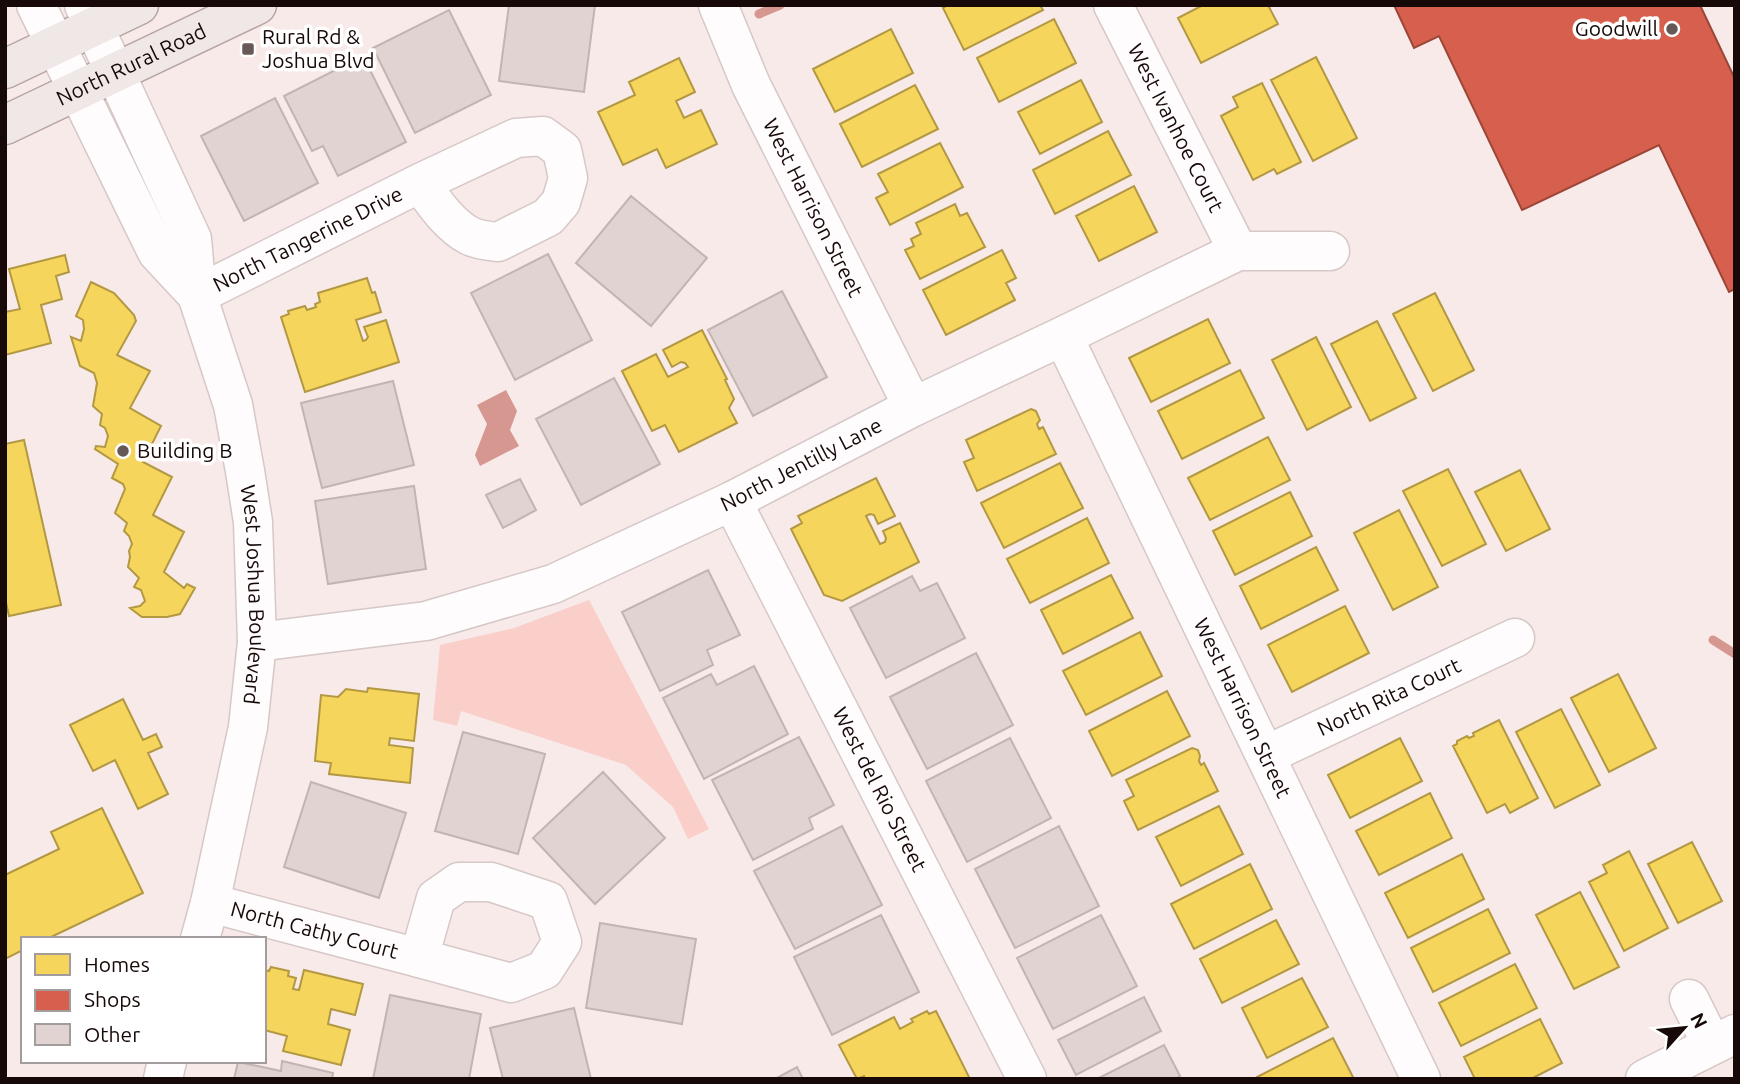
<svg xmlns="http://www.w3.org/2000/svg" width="1740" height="1084" font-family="Ubuntu,sans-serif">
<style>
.green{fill:#facec9}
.water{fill:#d59790}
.homes{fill:#f6d55c;stroke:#b39843;stroke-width:2}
.shops{fill:#d6604d;stroke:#9c4638;stroke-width:2}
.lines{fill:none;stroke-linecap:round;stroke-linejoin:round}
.stream{stroke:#d59790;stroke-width:9}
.building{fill:#e1d3d2;stroke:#c2b4b3;stroke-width:2}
.minor-casing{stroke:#d6c8c7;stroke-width:41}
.major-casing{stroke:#b7a5a2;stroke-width:41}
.minor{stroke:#fefcfc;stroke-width:38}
.major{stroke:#f0e8e7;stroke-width:38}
.poi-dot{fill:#655856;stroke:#fff;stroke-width:2.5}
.labels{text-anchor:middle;stroke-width:7;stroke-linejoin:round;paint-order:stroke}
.poi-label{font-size:21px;fill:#160908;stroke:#fff;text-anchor:start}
.street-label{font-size:21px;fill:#160908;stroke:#fff}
</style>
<rect width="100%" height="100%" fill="#f8eae8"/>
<path class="green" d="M589,600L709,829L688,839L673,807L626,765L461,711L457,726L433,720L440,645L514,628Z"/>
<path class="water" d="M506,390L517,411L510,430L519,446L480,466L475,455L487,424L477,405Z"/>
<path class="homes" d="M948,5H1040L1043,10L964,50L943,8Z
M1203,5H1268L1278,24L1201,63L1178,18Z
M1054,19L1076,63L999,102L977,58Z
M891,29L913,73L835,112L813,69Z
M1316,57L1357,138L1313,161L1271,80Z
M679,58L695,92L676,101L684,118L701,110L717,144L666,168L657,149L623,165L598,112L635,95L629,82Z
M1081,80L1102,122L1040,154L1018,112Z
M1262,83L1301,162L1277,174L1274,169L1253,180L1221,116L1238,107L1233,97Z
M915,85L938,129L862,167L840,124Z
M1108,131L1131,175L1055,214L1033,170Z
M940,143L963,187L890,225L876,198L888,192L878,174Z
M1134,186L1157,232L1099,261L1076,216Z
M955,204L960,216L967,213L985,247L920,279L905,250L914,246L911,239L921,234L916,223Z
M1002,250L1016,278L1006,283L1015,300L946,335L923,290Z
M65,255L69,272L56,276L62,299L41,305L51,343L5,355V312L20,309L9,269Z
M367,278L372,293L375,292L381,312L356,320L363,341L366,340L368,337L364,327L386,320L399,362L305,392L281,317L289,314L288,311L305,306L307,310L316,307L315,304L320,302L318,293Z
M91,282L114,293L134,315L136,321L117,355L150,371L130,408L161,426L143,462L172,477L153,515L184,532L164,572L184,588L187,584L195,588L180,614L167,617H142L130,608L140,606L145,601L141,590L134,587L139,578L128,567L130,557L129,551L132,544L129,536L124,531L127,523L115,513L125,489L123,484L112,478L118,464L95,449L96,446L105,447L108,436L105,428L100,425L102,414L93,406L97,383L94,373L80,366L71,337L81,341L84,329L83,320L76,316Z
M1435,293L1474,370L1433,391L1393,314Z
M1208,319L1230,363L1151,402L1129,358Z
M1377,321L1416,398L1370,421L1331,344Z
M702,330L727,379L725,380L734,399L729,408L737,423L679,452L665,425L652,431L622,371L656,354L668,377L688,367L685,363L681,362L672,367L663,350Z
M1316,337L1351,407L1307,430L1272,360Z
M1240,370L1264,418L1182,459L1158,411Z
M1031,409L1036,411L1040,420L1037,424L1039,429L1043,427L1056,454L977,491L964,462L974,458L966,440Z
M1268,437L1290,480L1210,520L1188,478Z
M24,440L61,605L9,616L5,598V444Z
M1060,463L1083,508L1004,548L981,503Z
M1448,469L1486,544L1442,566L1403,491Z
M1520,470L1550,529L1506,551L1475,492Z
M876,478L895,516L878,524L874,515L870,514L866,516L880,544L885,542L886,538L883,531L900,523L919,562L842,601L824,595L791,529L802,523L798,516Z
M1290,492L1312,536L1235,575L1213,531Z
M1399,510L1438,587L1393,610L1354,533Z
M1087,518L1109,563L1030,603L1007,559Z
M1316,547L1338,590L1261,629L1240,586Z
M1111,575L1133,618L1063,654L1041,610Z
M1345,606L1369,653L1292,692L1268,645Z
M1140,632L1162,676L1086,715L1063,671Z
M1618,674L1656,748L1609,772L1571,698Z
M368,688L419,694L414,741L390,738L389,745L413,748L410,783L329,774L331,763L315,761L321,695L338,697L346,689L367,692Z
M1167,691L1190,736L1112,776L1089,731Z
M123,699L143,740L156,734L162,747L148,753L168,794L138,809L115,760L93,771L70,725Z
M1561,709L1600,785L1555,808L1516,732Z
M1499,720L1538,798L1510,813L1505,804L1487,813L1453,746L1457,744V741L1467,736L1469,738L1474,736L1473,733Z
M1400,738L1422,781L1350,818L1328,775Z
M1192,748L1198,750L1200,756L1199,761L1201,765L1204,763L1218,791L1138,830L1124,801L1134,796L1126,780Z
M1430,793L1452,838L1379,875L1356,831Z
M1219,806L1243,854L1181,886L1156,837Z
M102,808L143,893L47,939H23V950L5,959V875L59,849L51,832Z
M1692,842L1722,901L1678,923L1648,864Z
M1629,851L1668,928L1624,951L1589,882L1607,873L1603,865Z
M1462,854L1484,899L1408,938L1385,893Z
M1250,864L1272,909L1194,949L1171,904Z
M1580,892L1619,967L1574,989L1536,915Z
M1488,909L1510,953L1433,992L1411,948Z
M1276,920L1299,964L1222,1003L1200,959Z
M1515,964L1537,1008L1461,1046L1439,1003Z
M271,967L289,971L288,976L296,978L293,989L299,990L304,970L363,984L355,1015L331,1009L328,1024L350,1030L341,1065L283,1051L287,1036L264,1030V970L269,971Z
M1302,978L1328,1027L1267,1058L1242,1008Z
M927,1011L929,1014L936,1011L970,1079H865L864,1076L857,1079L839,1045L894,1017L900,1029L913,1022L911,1019Z
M1540,1019L1562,1063L1531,1079H1475L1464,1057Z
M1333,1038L1354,1079H1258L1257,1077Z"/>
<path class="shops" d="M1394,5H1700L1735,79V289L1729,292L1659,145L1522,210L1439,36L1414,48Z"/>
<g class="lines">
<path class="stream" d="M759,14L780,5
M1713,640L1735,654"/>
</g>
<path class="building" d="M509,5H595L584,92L499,81Z
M449,10L491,95L415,133L373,48Z
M363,56L406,142L338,176L323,146L312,151L284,96Z
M275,98L318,183L244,221L201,136Z
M631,196L707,258L651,326L576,263Z
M548,254L592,340L515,380L471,293Z
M782,291L827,377L753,416L708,330Z
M614,378L660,464L581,505L536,419Z
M393,381L414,465L322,488L301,403Z
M520,479L536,510L503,528L486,495Z
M414,486L426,569L328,584L315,501Z
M708,570L740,635L707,650L713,665L660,691L622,612Z
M912,576L920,591L937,583L965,638L886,678L850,608Z
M976,653L1013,725L927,769L890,697Z
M754,666L788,734L704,779L663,698L711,674L717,685Z
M463,732L545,754L518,854L435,831Z
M799,737L834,805L809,818L813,829L753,860L712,780Z
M1010,738L1051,818L967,862L926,781Z
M603,772L665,838L595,904L533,838Z
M311,782L406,813L379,898L284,867Z
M842,826L882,905L795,949L754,871Z
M1059,826L1099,906L1015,948L975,869Z
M881,915L919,992L832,1035L794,957Z
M1101,915L1137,986L1053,1029L1017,958Z
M600,923L696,939L682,1024L586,1008Z
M390,995L481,1014L469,1079H373Z
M1144,997L1161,1031L1076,1075L1058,1040Z
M574,1008L591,1079H503L490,1028Z
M1164,1045L1180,1076L1175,1079H1097Z
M282,1061L333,1073L332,1079H234L238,1062L281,1071Z
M797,1067L803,1079H775Z"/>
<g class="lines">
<g class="minor-casing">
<g id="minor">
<path d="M36,5L157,252L197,295"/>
<path id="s1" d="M84,5L192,239L197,295L233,405L245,471L253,522L257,642L248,727L210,903L200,939"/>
<path id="s2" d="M718,5L751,85L913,407"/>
<path id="s3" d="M1113,5L1238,251"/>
<path id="s4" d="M197,295L420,183L516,138L543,136L562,150L568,178L561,202L548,217L498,242C489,241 478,240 470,236C449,225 433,201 420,183"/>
<path id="s5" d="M1063,336L1421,1079"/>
<path id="s6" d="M732,501L1027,1079"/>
<path id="s7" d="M257,642L426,621L553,584L732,501L913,407L1063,336L1238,251H1330"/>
<path id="s8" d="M1266,755L1515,638"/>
<path d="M459,882H491L548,901L562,942L544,970L511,983L419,958L436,898Z"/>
<path id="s9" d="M210,903L419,958"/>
<path d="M1689,999L1712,1045"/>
<path d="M163,1079L167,1061"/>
<path d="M1645,1079L1735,1034"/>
</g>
</g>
<g class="major-casing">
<g id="major">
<path d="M5,69L139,5"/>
<path id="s10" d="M5,125L257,5"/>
</g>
</g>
<use href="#minor" class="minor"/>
<use href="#major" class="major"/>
</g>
<g class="poi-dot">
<circle cx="1672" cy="29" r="7"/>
<rect x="241" y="42" width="14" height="14" rx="3.5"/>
<circle cx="123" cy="451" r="7"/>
</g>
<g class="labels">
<g class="poi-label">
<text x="1658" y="36" text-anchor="end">Goodwill</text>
<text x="262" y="44">Rural Rd &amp;<tspan x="262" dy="24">Joshua Blvd</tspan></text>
<text x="137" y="458">Building B</text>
</g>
<g class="street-label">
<text dy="7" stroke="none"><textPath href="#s10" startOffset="140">North Rural Road</textPath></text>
<text dy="7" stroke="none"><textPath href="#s3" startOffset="138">West Ivanhoe Court</textPath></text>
<text dy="7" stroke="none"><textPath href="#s2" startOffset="224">West Harrison Street</textPath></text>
<text dy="7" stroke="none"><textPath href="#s4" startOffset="124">North Tangerine Drive</textPath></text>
<text dy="7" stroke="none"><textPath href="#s7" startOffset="578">North Jentilly Lane</textPath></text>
<text dy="7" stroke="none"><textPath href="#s1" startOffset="621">West Joshua Boulevard</textPath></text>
<text dy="7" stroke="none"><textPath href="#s8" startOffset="136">North Rita Court</textPath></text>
<text dy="7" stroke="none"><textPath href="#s5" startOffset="413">West Harrison Street</textPath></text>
<text dy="7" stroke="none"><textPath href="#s6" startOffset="324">West del Rio Street</textPath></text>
<text dy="7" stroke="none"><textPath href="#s9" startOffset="108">North Cathy Court</textPath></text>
</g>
</g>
<rect width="1740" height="1084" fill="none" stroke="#160908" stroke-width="14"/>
<rect x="21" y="937" width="245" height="126" fill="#ffffff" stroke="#a29d9c" stroke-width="2"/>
<rect x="35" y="954" width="35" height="21" fill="#f6d55c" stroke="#a29d9c" stroke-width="2"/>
<text x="84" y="972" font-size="21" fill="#160908">Homes</text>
<rect x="35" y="990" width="35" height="21" fill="#d6604d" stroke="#a29d9c" stroke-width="2"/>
<text x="84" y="1007" font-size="21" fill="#160908">Shops</text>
<rect x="35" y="1024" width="35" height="21" fill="#e1d3d2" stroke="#a29d9c" stroke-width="2"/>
<text x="84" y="1042" font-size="21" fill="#160908">Other</text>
<g transform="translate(1684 1028) rotate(63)" stroke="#ffffff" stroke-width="5" paint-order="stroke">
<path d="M0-5L12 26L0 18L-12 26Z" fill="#160908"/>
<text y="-10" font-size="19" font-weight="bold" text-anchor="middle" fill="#160908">N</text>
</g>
</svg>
